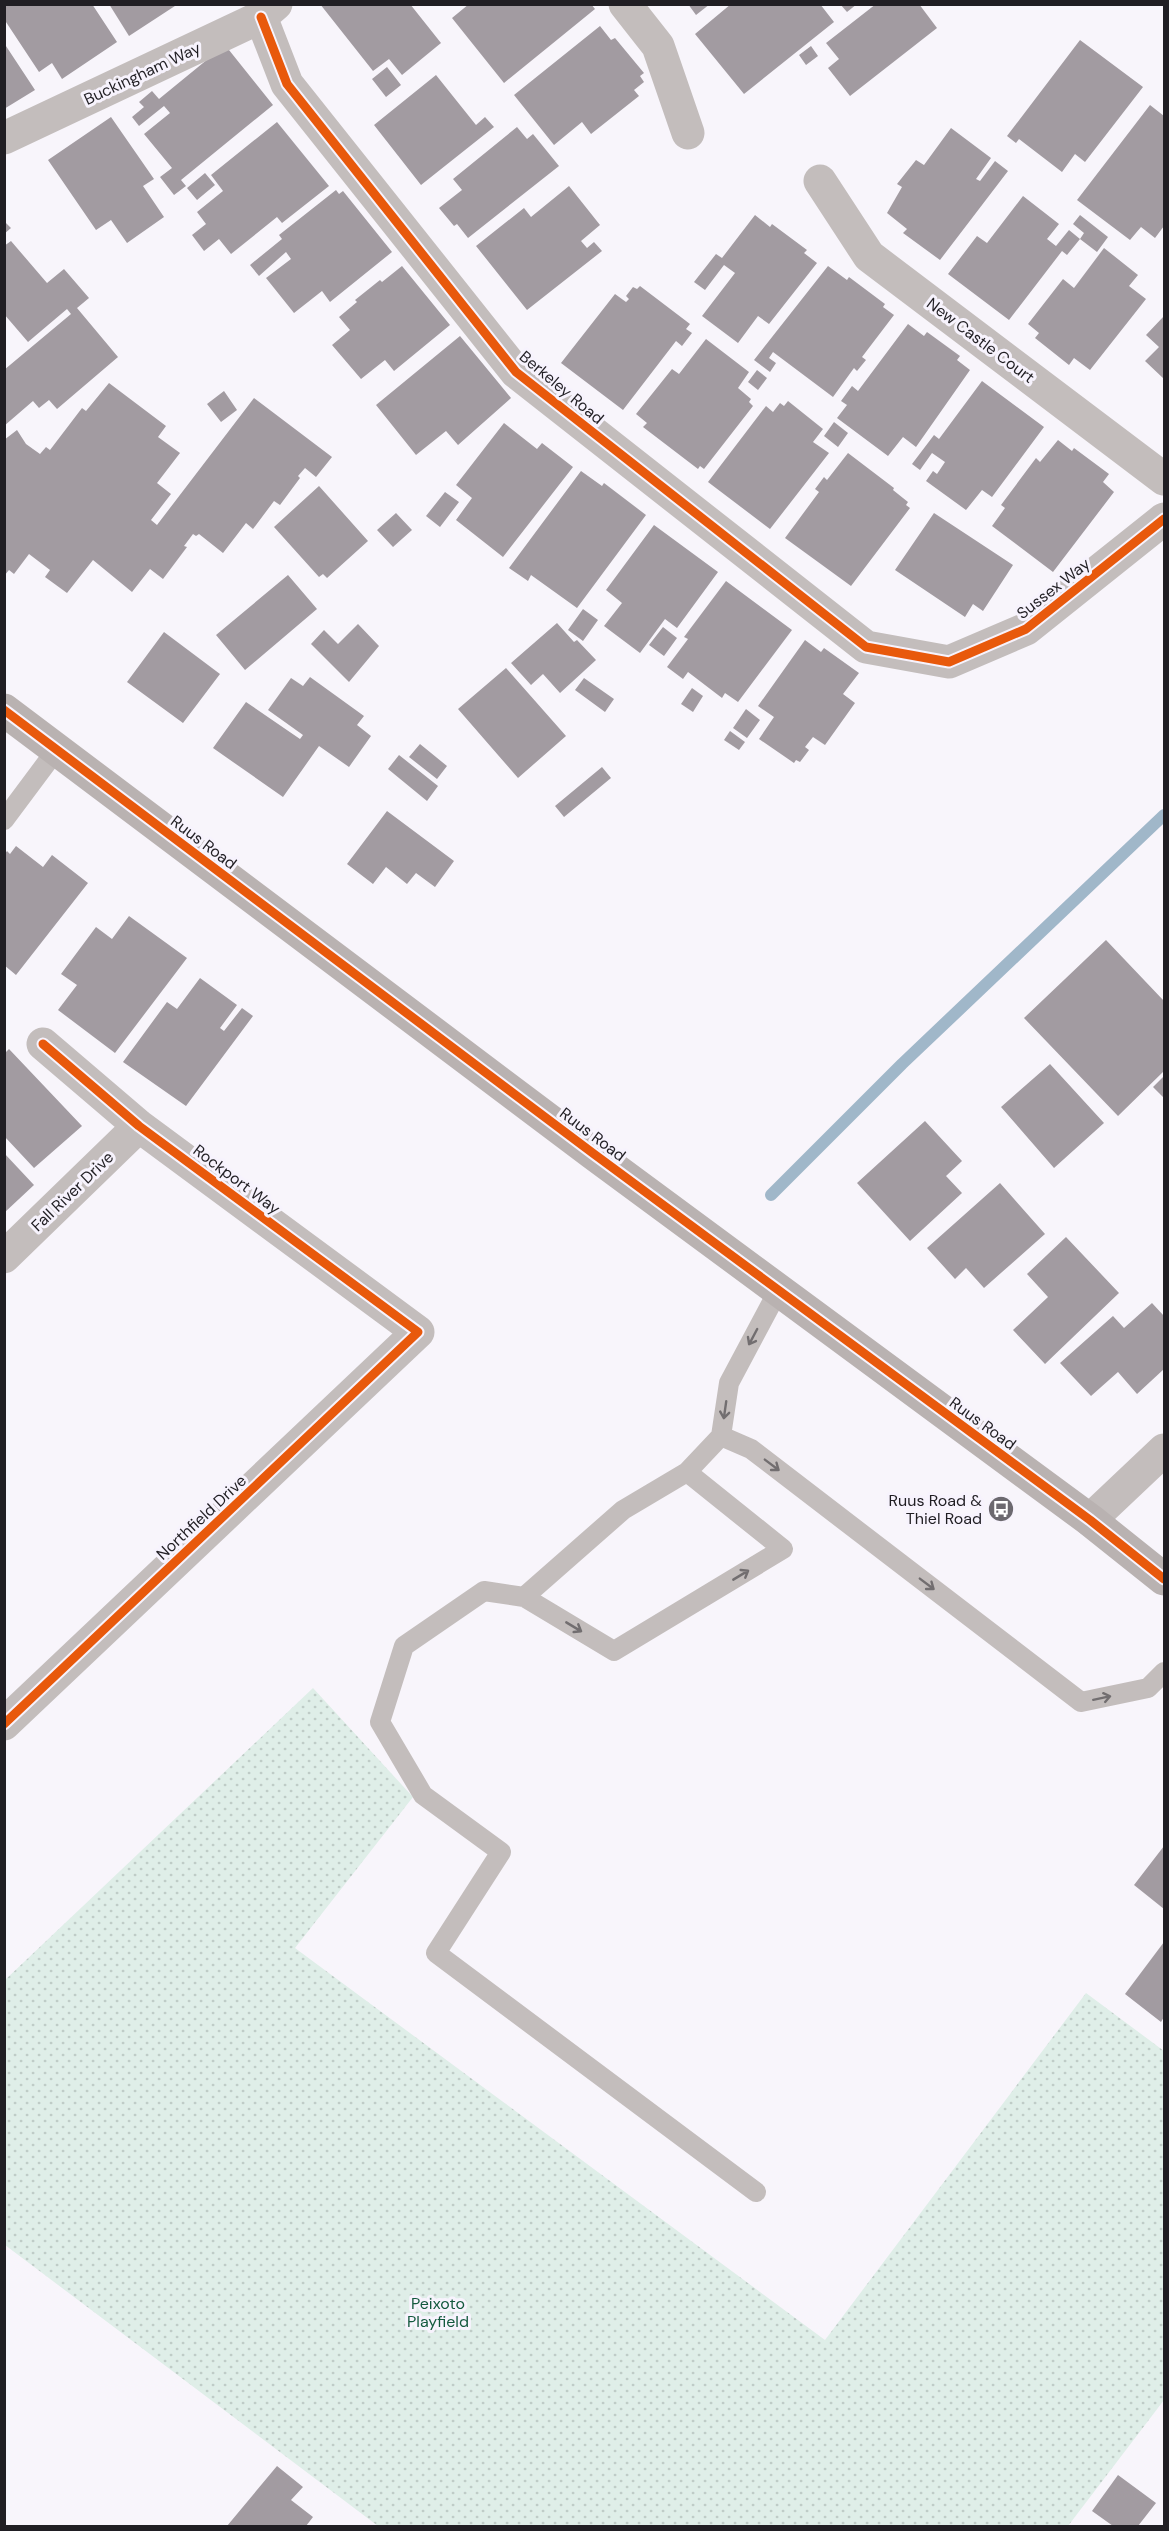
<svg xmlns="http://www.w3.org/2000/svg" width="1169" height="2531" font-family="'DM Sans',sans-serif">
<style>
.park{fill:url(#park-dots)}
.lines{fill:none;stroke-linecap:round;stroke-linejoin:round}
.stream{stroke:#a0b7c9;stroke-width:12}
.building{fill:#a29ba1}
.lane{stroke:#c3bdbc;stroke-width:20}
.street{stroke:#c3bdbc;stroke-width:33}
.secondary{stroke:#b9b2b1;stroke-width:33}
.cycleway-casing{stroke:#f7f3fd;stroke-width:13}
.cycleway{stroke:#e8590c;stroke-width:9}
.oneway{stroke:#726e70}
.labels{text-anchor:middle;stroke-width:6;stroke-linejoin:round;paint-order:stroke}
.street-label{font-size:16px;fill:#201e23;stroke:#f7f3fd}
.poi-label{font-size:16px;fill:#201e23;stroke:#f7f3fd;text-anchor:end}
.park-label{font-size:16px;fill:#13593e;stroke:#f7f3fd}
</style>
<defs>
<pattern id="park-dots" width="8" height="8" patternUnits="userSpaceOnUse" patternTransform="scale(1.5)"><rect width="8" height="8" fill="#dfeee8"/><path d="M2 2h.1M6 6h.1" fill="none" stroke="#bfccc7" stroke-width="1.8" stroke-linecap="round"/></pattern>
</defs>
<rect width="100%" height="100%" fill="#f8f5fb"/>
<path class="park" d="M313,1688L413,1797L295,1948L825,2340L1086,1993L1164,2051V2400L1068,2526H378L5,2245V1980Z"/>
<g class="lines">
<path class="stream" d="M771,1195L902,1064L1164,815"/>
</g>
<path class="building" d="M9,4H92L117,42L62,79L52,63L39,72L4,19V7Z
M109,4H178L129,36Z
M320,4H410L441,43L402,75L389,59L373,71Z
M469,4H591L595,9L504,83L452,18Z
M688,4H710L696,15Z
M731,4H820L834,22L744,94L695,34Z
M840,4H857L847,12Z
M876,4H919L937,28L850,96L828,68L839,59L826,43Z
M600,26L611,40L615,38L644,73L640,76L644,82L634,90L639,96L591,134L582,122L554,145L514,95Z
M1080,40L1143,87L1085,162L1075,154L1062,172L1019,139L1016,143L1007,136Z
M4,43L35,90L4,109Z
M225,45L273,105L181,180L186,186L174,195L160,177L172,168L144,134L170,113L164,106L139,126L132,117L144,107L139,102L152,91L159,99Z
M811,46L818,56L806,65L799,55Z
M387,67L401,85L386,97L372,79Z
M436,75L476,125L485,117L494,127L421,185L374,125Z
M1150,105L1164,116V226L1155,238L1141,227L1130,240L1077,200Z
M111,117L154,179L143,186L164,217L127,243L111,220L96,230L48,160Z
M277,122L329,186L282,223L277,217L231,254L219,239L204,251L192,235L206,224L197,212L223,191L211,175Z
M517,127L527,139L533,134L559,166L468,238L457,224L454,226L439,208L462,190L453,179Z
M951,128L991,158L976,179L980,181L995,161L1008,171L940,260L903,233L907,229L887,213L902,187L897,184L916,160L924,165Z
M205,173L215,185L197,200L187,188Z
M569,186L600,225L581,241L587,248L594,242L602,251L527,310L476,246L524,208L531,217Z
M336,190L339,194L343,191L392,252L330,302L322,291L294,313L266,278L291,259L286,252L259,276L250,265L282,239L279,235Z
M1023,196L1059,224L1047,239L1056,246L1069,230L1080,239L1084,233L1073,224L1080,215L1108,237L1097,252L1080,239L1067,255L1062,251L1009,320L948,274L977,236L987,243Z
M755,215L770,227L772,224L807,250L804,253L817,263L769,324L758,316L738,343L702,316L735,273L724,265L705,290L694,282L716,254L722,258Z
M4,221L11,228L4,234Z
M11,241L47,283L64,269L89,298L77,308L118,357L57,409L49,400L39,408L33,401L4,426V370L71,314L67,309L28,342L4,314V246Z
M1104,248L1138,275L1129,286L1146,299L1090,370L1074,358L1069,365L1035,338L1039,333L1028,324L1063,279L1074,288Z
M402,266L450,325L394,371L385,360L361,379L332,345L350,330L339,317L357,302L355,300L380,280L382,282Z
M828,266L847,280L849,277L885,304L883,307L894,315L862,357L866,360L857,371L854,368L833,397L773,352L769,358L776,363L770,372L754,360Z
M640,286L690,324L686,329L692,333L682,346L676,341L623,410L561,363L615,294L626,302L629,299L626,296L633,287L637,289Z
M1164,316V379L1145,361L1159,347L1146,335Z
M908,324L924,336L927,332L960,356L957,360L970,370L916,447L903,437L888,456L837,418L847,405L841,401L852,386L858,391Z
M460,336L511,398L458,445L446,431L416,455L376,405Z
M706,339L749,372L738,388L751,399L749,402L753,406L704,469L700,466L698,469L643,427L647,423L636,414L672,369L679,374Z
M757,370L767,378L758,390L748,382Z
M982,381L1044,427L992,497L982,490L966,510L926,481L933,471L937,474L945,462L932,453L920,470L912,464L934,435L939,439Z
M109,383L166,426L158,437L180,453L157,483L171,494L151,520L157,525L254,398L332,457L316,477L305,468L298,476L300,478L280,505L274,501L253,529L246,523L223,553L199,534L196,536L193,534L184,546L187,547L163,579L150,569L132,592L93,560L67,593L45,577L50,570L29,554L14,574L9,570L4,576V440L17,430L26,444L40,454L46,447L50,450L82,408L86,411Z
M224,391L237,410L221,422L207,404Z
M788,401L823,429L813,442L829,453L770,529L708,482L766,406L773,412L780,403L784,406Z
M834,422L848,433L838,447L824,436Z
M504,423L537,449L542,443L573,467L503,557L456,520L472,498L456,485Z
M1058,440L1072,451L1074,448L1109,474L1103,482L1114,492L1053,572L992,526L1005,508L1001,505L1036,458L1040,462Z
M848,453L894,488L893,490L908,502L906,505L910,508L851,586L785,538L819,492L815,489L824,477L827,480Z
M581,471L602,486L604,483L646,515L577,608L531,575L528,581L509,568Z
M319,486L368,541L327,578L323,574L319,577L274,527Z
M445,492L459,502L440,527L426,516Z
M396,513L412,530L393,547L377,530Z
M934,513L1013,565L983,611L973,604L965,617L895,570Z
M654,525L718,572L677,628L665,619L640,653L604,626L622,603L606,590Z
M288,575L317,609L245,670L216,635Z
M726,581L792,630L738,702L725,693L722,698L688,672L683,679L667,667L688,639L684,637Z
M583,609L598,620L583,641L568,630Z
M557,623L574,642L577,640L596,660L560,693L543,674L531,685L511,663Z
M358,624L379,646L349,682L311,644L324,630L338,644Z
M663,627L677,638L664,656L649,645Z
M164,632L220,674L183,723L127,682Z
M805,640L821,652L824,648L859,673L843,694L855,703L825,745L813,737L805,747L809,750L800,762L796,760L794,763L759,739L774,717L758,706Z
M506,668L566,736L518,778L458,709Z
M310,677L364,716L357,725L371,736L349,767L319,746L283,797L213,748L246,702L300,739L303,735L268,710L291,678L303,686Z
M584,678L614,699L605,712L575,690Z
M692,688L703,696L693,712L681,704Z
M746,709L760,720L747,738L733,728Z
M730,731L745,742L739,750L724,740Z
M420,744L447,766L437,779L409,757Z
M399,755L438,786L427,801L388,769Z
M602,767L611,778L564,817L555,806Z
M387,811L454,861L435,887L416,873L407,884L386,867L373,884L347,864Z
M16,846L43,867L52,855L88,883L16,975L4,965V855L7,851L10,854Z
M129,916L187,958L115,1053L58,1010L77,985L61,974L96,927L112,939Z
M1106,940L1164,1001V1071L1118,1116L1024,1018Z
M200,978L237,1005L220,1028L224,1031L242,1008L253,1016L186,1106L123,1062L167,1002L177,1009Z
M9,1049L82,1126L34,1168L5,1137V1053Z
M1050,1064L1104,1123L1054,1168L1001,1107Z
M1164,1076V1098L1153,1087Z
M925,1121L962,1161L946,1176L962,1193L910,1241L857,1183Z
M4,1153L34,1185L4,1213Z
M1000,1183L1045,1234L984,1288L966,1268L955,1279L927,1248Z
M1066,1237L1119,1293L1045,1364L1013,1330L1048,1297L1027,1274Z
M1152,1303L1164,1316V1369L1137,1394L1118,1372L1091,1396L1060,1363L1113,1316L1124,1328Z
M1164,1846V1909L1134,1885Z
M1164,1942V2017L1161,2022L1125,1994Z
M277,2466L303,2487L291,2500L313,2517L306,2526H227Z
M1118,2475L1156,2503L1138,2526H1113L1092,2511Z"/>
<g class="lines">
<path class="lane" d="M4,820L57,749
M721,1436L751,1449L1081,1702L1148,1688L1164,1672
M687,1472L783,1549L614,1651L524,1597L484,1591L404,1646L380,1722L423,1795L501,1852L436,1953L756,2192
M524,1597L623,1510L687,1472L721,1436L729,1383L778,1291"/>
<path class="street" d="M625,4L658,46L688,133
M261,17L287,84L516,372L866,647L949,662L1026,629L1164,519
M4,138L261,17L276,4
M820,181L869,256L1164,479
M4,1257L139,1126
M1090,1520L1164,1450
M4,1724L418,1332L139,1126L43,1044"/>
<path class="secondary" d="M4,710L594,1154L1090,1520L1164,1579"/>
<g class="cycleway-casing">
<path id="cycleway" d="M261,17L287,84L516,372L866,647L949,662L1026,629L1164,519
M4,710L594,1154L1090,1520L1164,1579
M4,1724L418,1332L139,1126L43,1044"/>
</g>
<use href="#cycleway" class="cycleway"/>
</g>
<defs><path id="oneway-shaft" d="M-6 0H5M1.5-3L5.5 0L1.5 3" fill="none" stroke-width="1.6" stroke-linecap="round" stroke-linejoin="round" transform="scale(1.5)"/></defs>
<g class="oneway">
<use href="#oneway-shaft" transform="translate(753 1337) rotate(118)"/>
<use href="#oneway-shaft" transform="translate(725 1410) rotate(98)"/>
<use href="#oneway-shaft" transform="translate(772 1465) rotate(37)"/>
<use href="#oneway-shaft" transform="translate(741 1575) rotate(-31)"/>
<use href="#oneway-shaft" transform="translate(927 1584) rotate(37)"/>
<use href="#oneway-shaft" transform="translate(574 1627) rotate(31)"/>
<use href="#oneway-shaft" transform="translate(1102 1698) rotate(-12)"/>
</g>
<defs>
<g id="bus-disc" transform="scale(1.35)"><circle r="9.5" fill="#6c696f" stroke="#f7f3fd"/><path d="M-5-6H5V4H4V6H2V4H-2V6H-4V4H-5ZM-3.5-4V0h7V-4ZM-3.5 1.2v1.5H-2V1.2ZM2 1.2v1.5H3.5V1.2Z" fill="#fff"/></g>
</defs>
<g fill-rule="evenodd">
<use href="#bus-disc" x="1001" y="1509"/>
</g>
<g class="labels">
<g class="street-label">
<text transform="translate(142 73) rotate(-25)" y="6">Buckingham Way</text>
<text transform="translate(981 340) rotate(37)" y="6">New Castle Court</text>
<text transform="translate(562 387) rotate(40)" y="6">Berkeley Road</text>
<text transform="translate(1053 588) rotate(-38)" y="6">Sussex Way</text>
<text transform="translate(204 842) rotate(37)" y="6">Ruus Road</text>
<text transform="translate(593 1134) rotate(37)" y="6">Ruus Road</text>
<text transform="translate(237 1179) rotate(37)" y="6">Rockport Way</text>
<text transform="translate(72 1191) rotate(-44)" y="6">Fall River Drive</text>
<text transform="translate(983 1423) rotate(36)" y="6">Ruus Road</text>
<text transform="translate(201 1517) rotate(-43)" y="6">Northfield Drive</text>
</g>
<g class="poi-label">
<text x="982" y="1506">Ruus Road &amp;<tspan x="982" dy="18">Thiel Road</tspan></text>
</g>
<g class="park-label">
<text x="438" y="2309">Peixoto<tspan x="438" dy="18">Playfield</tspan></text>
</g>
</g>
<rect width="1169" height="2531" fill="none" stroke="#201e23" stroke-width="12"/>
</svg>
